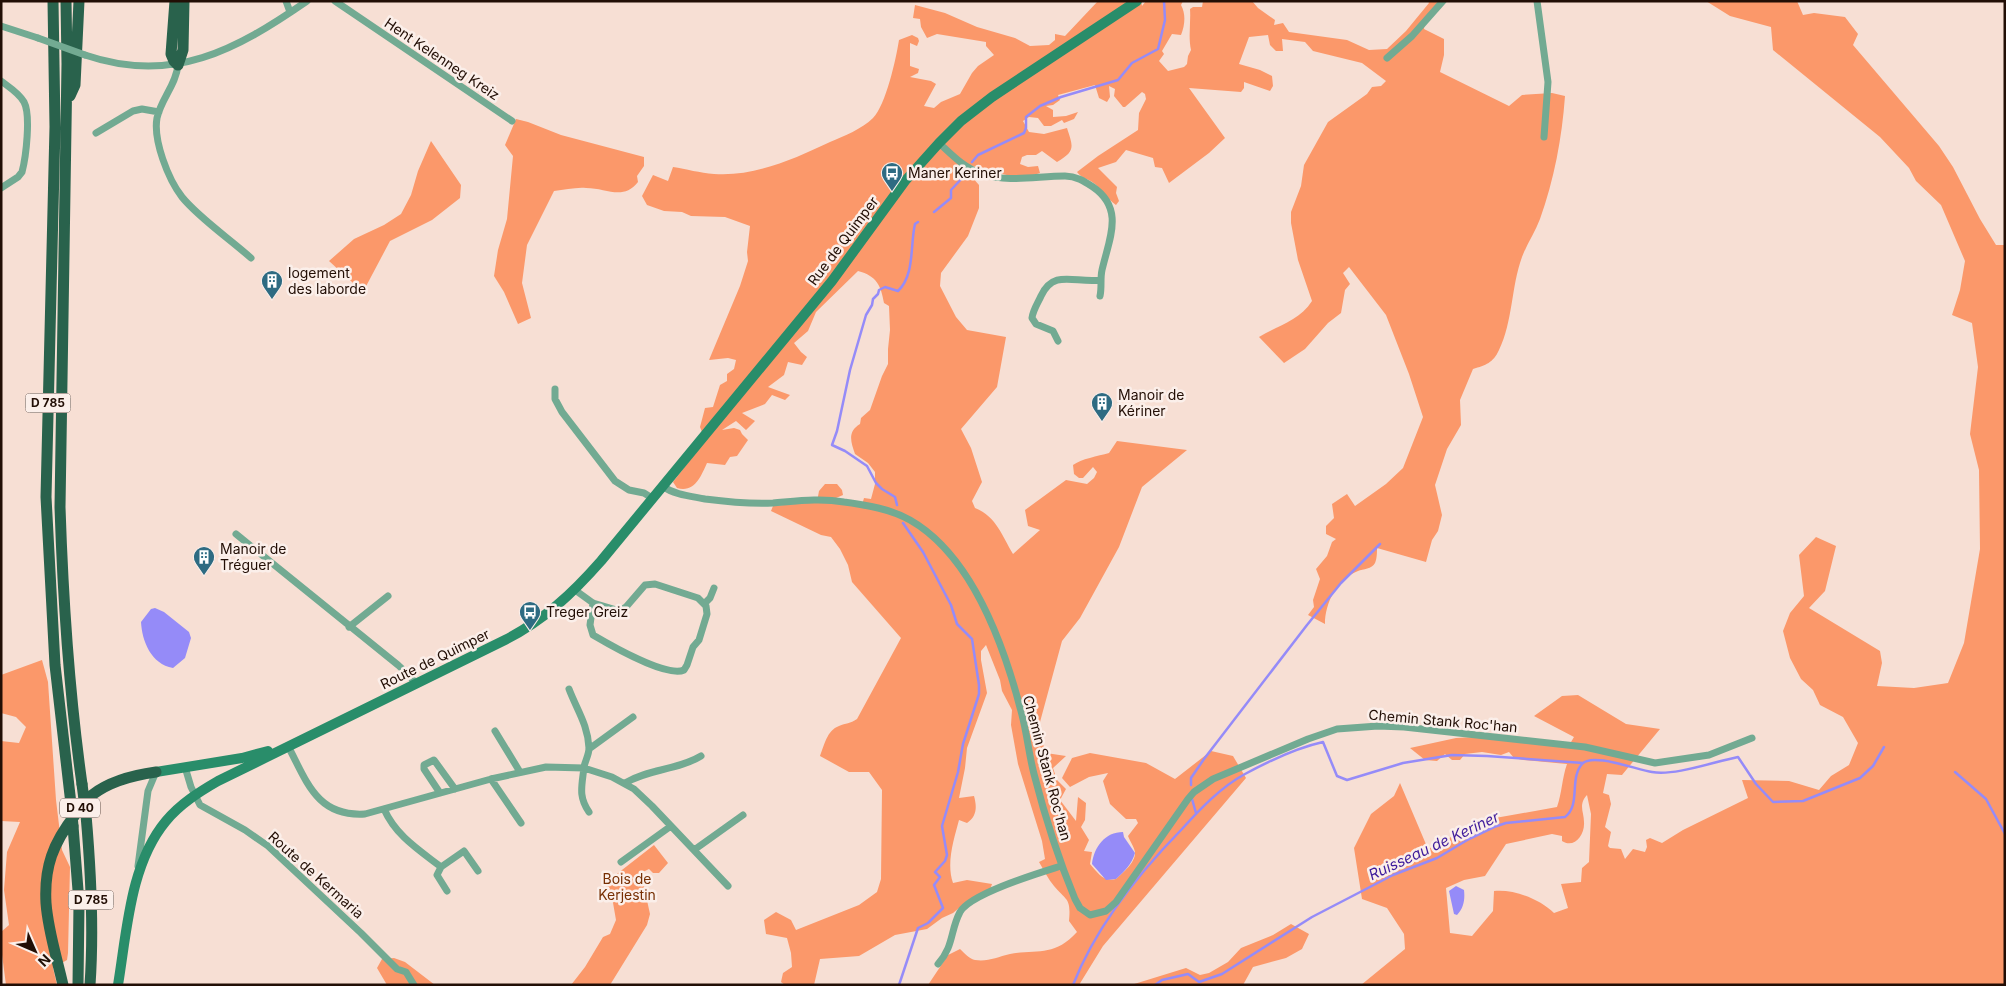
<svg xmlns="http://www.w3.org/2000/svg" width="2006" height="986" font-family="Inter,sans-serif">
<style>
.green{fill:#fb986a;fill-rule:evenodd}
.water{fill:#958bf8}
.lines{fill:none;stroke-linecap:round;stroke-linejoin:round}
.stream{stroke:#958bf8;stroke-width:2.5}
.minor{stroke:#72aa92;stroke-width:7}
.secondary{stroke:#298d6a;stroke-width:10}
.trunk{stroke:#29624c;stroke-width:11}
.minor-bridge{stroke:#72aa92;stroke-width:7}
.trunk-bridge{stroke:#29624c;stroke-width:11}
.labels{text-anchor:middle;stroke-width:5;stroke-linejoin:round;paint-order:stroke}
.shield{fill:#fbefea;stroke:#63524a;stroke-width:1}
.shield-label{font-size:12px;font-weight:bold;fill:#220e05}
.street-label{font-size:14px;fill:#220e05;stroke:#fbefea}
.poi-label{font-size:14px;fill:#220e05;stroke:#fbefea;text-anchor:start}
.park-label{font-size:14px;fill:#772f03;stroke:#fbefea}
.water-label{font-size:15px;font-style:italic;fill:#3f1c9b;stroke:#fbefea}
</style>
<rect width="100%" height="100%" fill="#f7dfd4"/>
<path class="green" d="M1098,1H1141L1142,6L1146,1H1183L1181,5C1186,14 1185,25 1181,35L1172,34L1162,51L1164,54L1159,61L1168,71L1184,67L1187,64L1188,56L1191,50C1188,36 1191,23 1190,9L1193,7H1202L1203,1H1252L1258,8L1275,20L1274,25L1283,23L1289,32L1347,40L1369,50L1387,49L1406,31L1429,3L1428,1H1439L1425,19L1424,29L1444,39V55L1440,72L1509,106L1522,95L1552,93L1565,96C1562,138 1554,180 1540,219C1535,232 1527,244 1522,257C1511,287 1513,321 1499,350C1493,363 1486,365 1473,369L1460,400L1461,425L1447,449L1435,485L1442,515L1438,531L1432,540L1426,562L1377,548C1377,552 1377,559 1375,563C1372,569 1363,569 1358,571C1337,579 1325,603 1325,624L1308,615L1314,607L1313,600L1320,579L1316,569L1327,556L1332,542L1336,539L1326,534V526L1334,518L1332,504L1347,494L1355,506L1386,484L1403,468L1423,417L1409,374L1386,315L1349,267L1343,273L1350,284L1345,290L1341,313L1328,323L1305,349L1284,363L1259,337C1279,325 1299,321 1312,301L1298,260L1291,223V212L1301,186L1304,165L1328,122L1367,94L1372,87L1381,86L1386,81L1362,63L1313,51L1305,42L1282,39L1283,51H1276L1270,45L1268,35L1249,37L1239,64L1260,70L1272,76L1273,86L1270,91L1244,82V88L1241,92L1189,88L1225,138L1209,153L1169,183L1162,168L1155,167L1153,158L1126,150L1116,162L1098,168L1117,187L1116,193L1119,201L1116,205C1107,199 1103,190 1095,184C1089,179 1081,178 1077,172L1098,156L1138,130L1139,113L1146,99L1145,94L1142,92L1125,107H1123L1114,96L1115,89L1109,86L1110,97L1107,102L1099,98L1095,85L1058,95L1060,100L1053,105L1046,106L1053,110V117L1066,116L1078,112L1074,119L1064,123L1062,120L1051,126H1044L1038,118L1029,117L1023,121L1029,132L1044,134L1067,128C1073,147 1076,151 1057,162L1042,151L1036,155H1027L1022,157L1020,164L1028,167L1038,166L1040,173C1013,184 986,166 959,164L958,171L971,176L979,185V208L968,236L941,273L940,286L956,317L967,330L1006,337L997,387L961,429L971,448L982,482L972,501L975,508C997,517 1002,536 1013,554L1040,530L1028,526L1025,510L1066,480L1087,484L1094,478L1097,472L1093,467L1083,478H1079L1074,474L1073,465C1081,459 1098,456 1109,453L1117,441L1187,450L1142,487L1119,547L1080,618L1062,641L1040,722V735L1046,753L1066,756L1053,768L1057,780L1066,789L1060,800L1076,821L1078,797L1086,803L1085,820L1081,827L1089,840L1084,851L1092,852L1090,864C1098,873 1103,882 1116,879C1123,873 1136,862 1135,852C1134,847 1130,841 1128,836L1138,823L1136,819H1126L1110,804L1103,781L1108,773L1089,777L1070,787L1062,778L1072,758L1090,753L1146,763L1175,779L1211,751L1233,756L1246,778L1103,946L1079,985H928L948,955L960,949C964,953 970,959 975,960C988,962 997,957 1010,954C1038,949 1054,957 1077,932L1069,921C1071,898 1067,901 1054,886C1048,879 1044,870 1039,862L1045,859L1042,841L1018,764L1011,725L1012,710L1002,691L1000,680L986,645L981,651V660L987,693L967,748L965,768L959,798L974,796C977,807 977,816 967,823L959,820C954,839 946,863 953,883L967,880L992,884L990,890L965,903L953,913L942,918L927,929L895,935L859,956L820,959L814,985H785L781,982L783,973L792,967L791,953L787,938L766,934L764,920L776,912L791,920L796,930L859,905L877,892L881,879L882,790L869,772H849L820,756C824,746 827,730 839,726C846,723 850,724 857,719L901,638L852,582L848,565L840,549L831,537L821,535L771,511L773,506L817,502L819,491L825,484H837L842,490L843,495L836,498L862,505L864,498L871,499L875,484V472L868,463L855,454C851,442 847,432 860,424L861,418L870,410L882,376L888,364V349L890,330L889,306L884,303C881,286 877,276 858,271L816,312L808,331L794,343L801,352L807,357L802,365L788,362L784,375L768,387L790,395L785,400L772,395L765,404L742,413L755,421L746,430L736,421L722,430L734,428L740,430L742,434L748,440L737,456L730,457L725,465L707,463C701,476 695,493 677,488L673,482L712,432H702L700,427L705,408L713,407L720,385L727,381V374L734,369L736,360L728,358L709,360L740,286L748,261L747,252L750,226L725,217L691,216L682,212L664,211L647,205L642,196L653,175L668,181L673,167C686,169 700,173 714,174C754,177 794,159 830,142C844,136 862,129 873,118C886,105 896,59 899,40L912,35L918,38L919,41L917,46L910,43V66L919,69L918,73L910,77L931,81L936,84L924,106L934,108L941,102L960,94L972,73L978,66L994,55L986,46V42L980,41L937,34L927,38L921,27L920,19L913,18L915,5L945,13L977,27L1015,38L1030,46L1049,45L1055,40V34L1065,36Z
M1706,1H1797L1803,15L1814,13L1845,17L1858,34L1853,45L1939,146L1953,167L1980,219L1996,245H2005V985H1361L1405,949L1404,934L1387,908L1362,899L1354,848L1371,814L1394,796L1400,783L1428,849L1484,820L1557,807C1562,793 1562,778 1567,764L1523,760L1514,758L1509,752L1501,755L1482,752L1465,754L1460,760H1452L1445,754L1437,761L1425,760L1410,748L1456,738L1474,737L1538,742H1571L1574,737L1534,716L1562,696L1578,695L1626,724L1660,729L1622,775L1607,774L1603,793L1609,795L1611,804L1605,827L1611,832L1608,846L1610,848L1621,849L1625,859L1633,849L1645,852L1647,847L1646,840L1650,838L1662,843L1683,830L1748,798L1742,780L1789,781L1819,790L1831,776L1849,765L1858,743L1843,717L1820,705L1813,690L1801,679L1790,658L1783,631L1790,613L1804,596L1799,555L1816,537L1836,546L1825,591L1809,608L1880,651L1882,663L1877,686L1914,688L1948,683L1964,643L1980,549L1979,470L1970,434L1978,367L1972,323L1952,315L1960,290L1965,261L1941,205L1916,181L1909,168L1880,137L1773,50L1771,27L1730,16ZM1587,795L1591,814L1589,862L1582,868L1581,882L1561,884L1568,908L1554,913C1540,899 1514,889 1494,891L1493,911L1472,936L1450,933L1446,888L1464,880L1485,876L1506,844L1552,834L1562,836V841C1574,849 1585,835 1584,822C1584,812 1578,805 1587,795Z
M516,119L528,122L561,135L644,157V166L637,176L638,182C623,201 607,188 586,188C576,187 565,190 554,191L527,245L522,283L531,318L518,324L504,292L494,276L498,250L507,219L513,156L505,145Z
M431,141L461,185L460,198L432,220L390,241L363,292L329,261L354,239L384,225L401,214L411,195L418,171Z
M42,660L48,682L56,800L62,850L70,867L68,953L67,960L53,968L57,985H6L1,947V932L9,925L4,890L7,852L20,822L1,821V741L19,743L26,727L16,717L1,713V675Z
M654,845L668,863L659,873H653L649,869L641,873L650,914L647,925L610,985H571L585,967L603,937L610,934L616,920L612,897L604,884Z
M1291,924L1309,934L1302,949L1286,958L1253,967L1243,985H1131L1186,968L1200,975L1209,973L1228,962L1241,948L1273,935Z
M394,958L405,962L435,985H387L377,968L382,959Z"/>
<path class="water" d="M155,608L164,612L189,632L191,638L185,658L173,668C151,664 142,641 141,622L151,609Z
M1123,832L1124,837L1135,853C1132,864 1124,872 1116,879L1106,880L1092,864C1094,847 1105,832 1123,832Z
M1456,886L1464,890C1465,899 1464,908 1457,915L1454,914L1449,891Z"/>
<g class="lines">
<path class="stream" d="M972,162L978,155L1024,133L1026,128V117L1040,106L1061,97L1118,80L1132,63L1158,49L1165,20L1164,1
M934,212L951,198V190L965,175
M897,505L895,497L882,489L876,483L867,466L845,451L832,445L837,431L850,370L866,315L872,305L873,299L878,294L879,290L885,287L898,291C915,275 910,245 915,224L918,222
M1955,772L1986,799L2005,834
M1191,785V778L1204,759L1307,625L1341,583L1380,544
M1192,799L1196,813
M899,985L918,928L928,923L943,908L934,885L940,877L935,872L945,861L947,855L942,826L958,772L963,744L979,694V685L972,639L957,624L951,605L923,552L903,523
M1073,985C1096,926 1138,874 1182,829C1200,809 1221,787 1245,774C1269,761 1296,748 1323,742L1337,776L1347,780L1403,763L1452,755L1487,756L1583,763
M1155,985L1162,980L1188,974L1199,982L1222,974L1312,917L1393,875L1437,858L1469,839L1494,827L1506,823L1565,817C1581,805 1569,779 1582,764C1592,752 1637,770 1652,772C1675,776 1713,762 1738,757L1756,784L1773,802L1803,801L1860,778L1873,766L1884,747"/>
<path class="minor" d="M286,1L290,12
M335,1L512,121
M1537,1L1548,82L1544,137
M1,26L38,38
M85,55C173,85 236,50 307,1
M1387,58L1412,36L1443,1
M178,65C176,85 161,99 157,118C153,140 168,179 182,197C199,218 230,239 251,258
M1,81C9,87 19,93 24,102C31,115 26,157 22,172L18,177L1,188
M96,133L133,111L142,109L159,112
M939,143C952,155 964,168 982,174C1009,183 1037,176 1065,176C1076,176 1084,181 1093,187C1125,209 1109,239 1102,270C1100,279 1102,287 1100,296
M1058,341L1053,331L1036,324L1032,318C1033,310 1038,303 1041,296C1054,268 1076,284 1101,280
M555,389V399L562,412L615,481L629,490L644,493L652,498
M662,486C675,495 690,496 705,499C728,502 750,504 773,503C798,501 820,498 844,502C866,505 891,509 910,520C973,556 1005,648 1022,715C1027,734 1029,755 1034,774C1045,817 1058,858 1075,899L1080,908L1090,915L1106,911L1116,902L1188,799L1194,792L1213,779L1308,739L1337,729L1378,726L1404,727L1585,747L1655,763L1709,755L1752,738
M236,534L398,665L411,677L415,684
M575,590L593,603L620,611L626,607L645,585L655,584L698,598L706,606L707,614L699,640L693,647L687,665L684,670C667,678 610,645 593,635L590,625L593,603
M704,604L710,598L714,588
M349,627L388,596
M569,689C577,710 588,725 589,748C589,755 585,761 584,767C582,786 578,796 589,812
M495,731L520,772
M288,746C307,782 317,817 365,814L491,779L546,767L584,768L612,777L634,789L652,806L728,886
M589,749L633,717
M185,767L191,787L200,805L245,830L268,846L361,933L397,969L406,972L414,985
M491,779L521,823
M625,783C648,769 678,770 701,756
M440,793L424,769V765L434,760L455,789
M384,809C396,836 419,850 441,867L464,851L478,871
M694,850L743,815
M621,862L671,826
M138,866L148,791L156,772
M441,867L437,875L447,891
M938,964C954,946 950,931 960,912C971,893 1039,873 1061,866"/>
<path class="secondary" d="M156,772L242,758L268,751
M118,985C127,931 130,864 166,821C180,804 199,792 218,781L505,640C544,620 572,594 601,561L832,281L905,181L939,143L961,121L992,97L1137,1"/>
<path class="trunk" d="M53,1L55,127L46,497L55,665L71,804
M66,1L67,64L60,507C63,600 69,692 82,784
M175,1L171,54L174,61L178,65L183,50L184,1
M70,96L75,85L79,1
M86,815C91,872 94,928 90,985
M73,826L79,903L78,985
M63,985C57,958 48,931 46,903C44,867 53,843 75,815C80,808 85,800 92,795C110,781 134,775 156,772"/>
<path class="minor-bridge" d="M38,38L85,55"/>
<path class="trunk-bridge" d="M82,784L86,815
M71,804L73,826"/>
</g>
<defs>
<g id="bus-pin" transform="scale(1.125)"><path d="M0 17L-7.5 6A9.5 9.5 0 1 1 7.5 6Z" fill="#2e6b82" stroke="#fbefea"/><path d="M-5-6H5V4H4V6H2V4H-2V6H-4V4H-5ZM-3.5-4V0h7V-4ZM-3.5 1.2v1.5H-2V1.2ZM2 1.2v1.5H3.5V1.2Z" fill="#fff"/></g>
<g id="building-pin" transform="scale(1.125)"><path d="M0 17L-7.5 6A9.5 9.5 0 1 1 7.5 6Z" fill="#2e6b82" stroke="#fbefea"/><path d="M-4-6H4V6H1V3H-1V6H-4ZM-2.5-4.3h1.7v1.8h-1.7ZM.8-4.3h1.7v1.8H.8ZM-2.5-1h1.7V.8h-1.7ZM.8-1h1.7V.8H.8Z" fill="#fff"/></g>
</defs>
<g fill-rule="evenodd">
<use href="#bus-pin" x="892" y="173"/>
<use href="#building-pin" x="272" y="281"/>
<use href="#building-pin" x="1102" y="403"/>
<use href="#building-pin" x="204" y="557"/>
<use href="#bus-pin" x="530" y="612"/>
</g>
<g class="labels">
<g class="shield">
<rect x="25.5" y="393.5" width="45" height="19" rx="4"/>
<rect x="60" y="798.5" width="40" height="19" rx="4"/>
<rect x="68.5" y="890.5" width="45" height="19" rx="4"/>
</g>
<g class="shield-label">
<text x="48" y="407">D 785</text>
<text x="80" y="812">D 40</text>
<text x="91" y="904">D 785</text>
</g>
<g class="street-label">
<text transform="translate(442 59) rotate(34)" y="5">Hent Kelenneg Kreiz</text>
<text transform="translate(843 241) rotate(-53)" y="5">Rue de Quimper</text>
<text transform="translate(435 659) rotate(-26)" y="5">Route de Quimper</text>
<text transform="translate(1443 721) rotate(5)" y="5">Chemin Stank Roc'han</text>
<text transform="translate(1047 768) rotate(75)" y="5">Chemin Stank Roc'han</text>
<text transform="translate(316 875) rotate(42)" y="5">Route de Kermaria</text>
</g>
<g class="poi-label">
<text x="908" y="178">Maner Keriner</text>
<text x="288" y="278">logement<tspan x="288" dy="16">des laborde</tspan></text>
<text x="1118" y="400">Manoir de<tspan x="1118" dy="16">Kériner</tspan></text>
<text x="220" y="554">Manoir de<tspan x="220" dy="16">Tréguer</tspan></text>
<text x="546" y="617">Treger Greiz</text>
</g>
<g class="park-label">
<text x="627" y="884">Bois de<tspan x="627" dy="16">Kerjestin</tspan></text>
</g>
<g class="water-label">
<text transform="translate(1434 846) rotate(-25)" y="5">Ruisseau de Keriner</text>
</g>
</g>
<rect width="2006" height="986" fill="none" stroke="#220e05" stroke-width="5"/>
<g transform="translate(35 951) rotate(135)" stroke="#fbefea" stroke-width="4" paint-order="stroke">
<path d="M0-4L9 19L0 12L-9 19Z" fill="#220e05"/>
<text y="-8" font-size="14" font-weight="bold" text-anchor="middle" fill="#220e05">N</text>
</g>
</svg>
